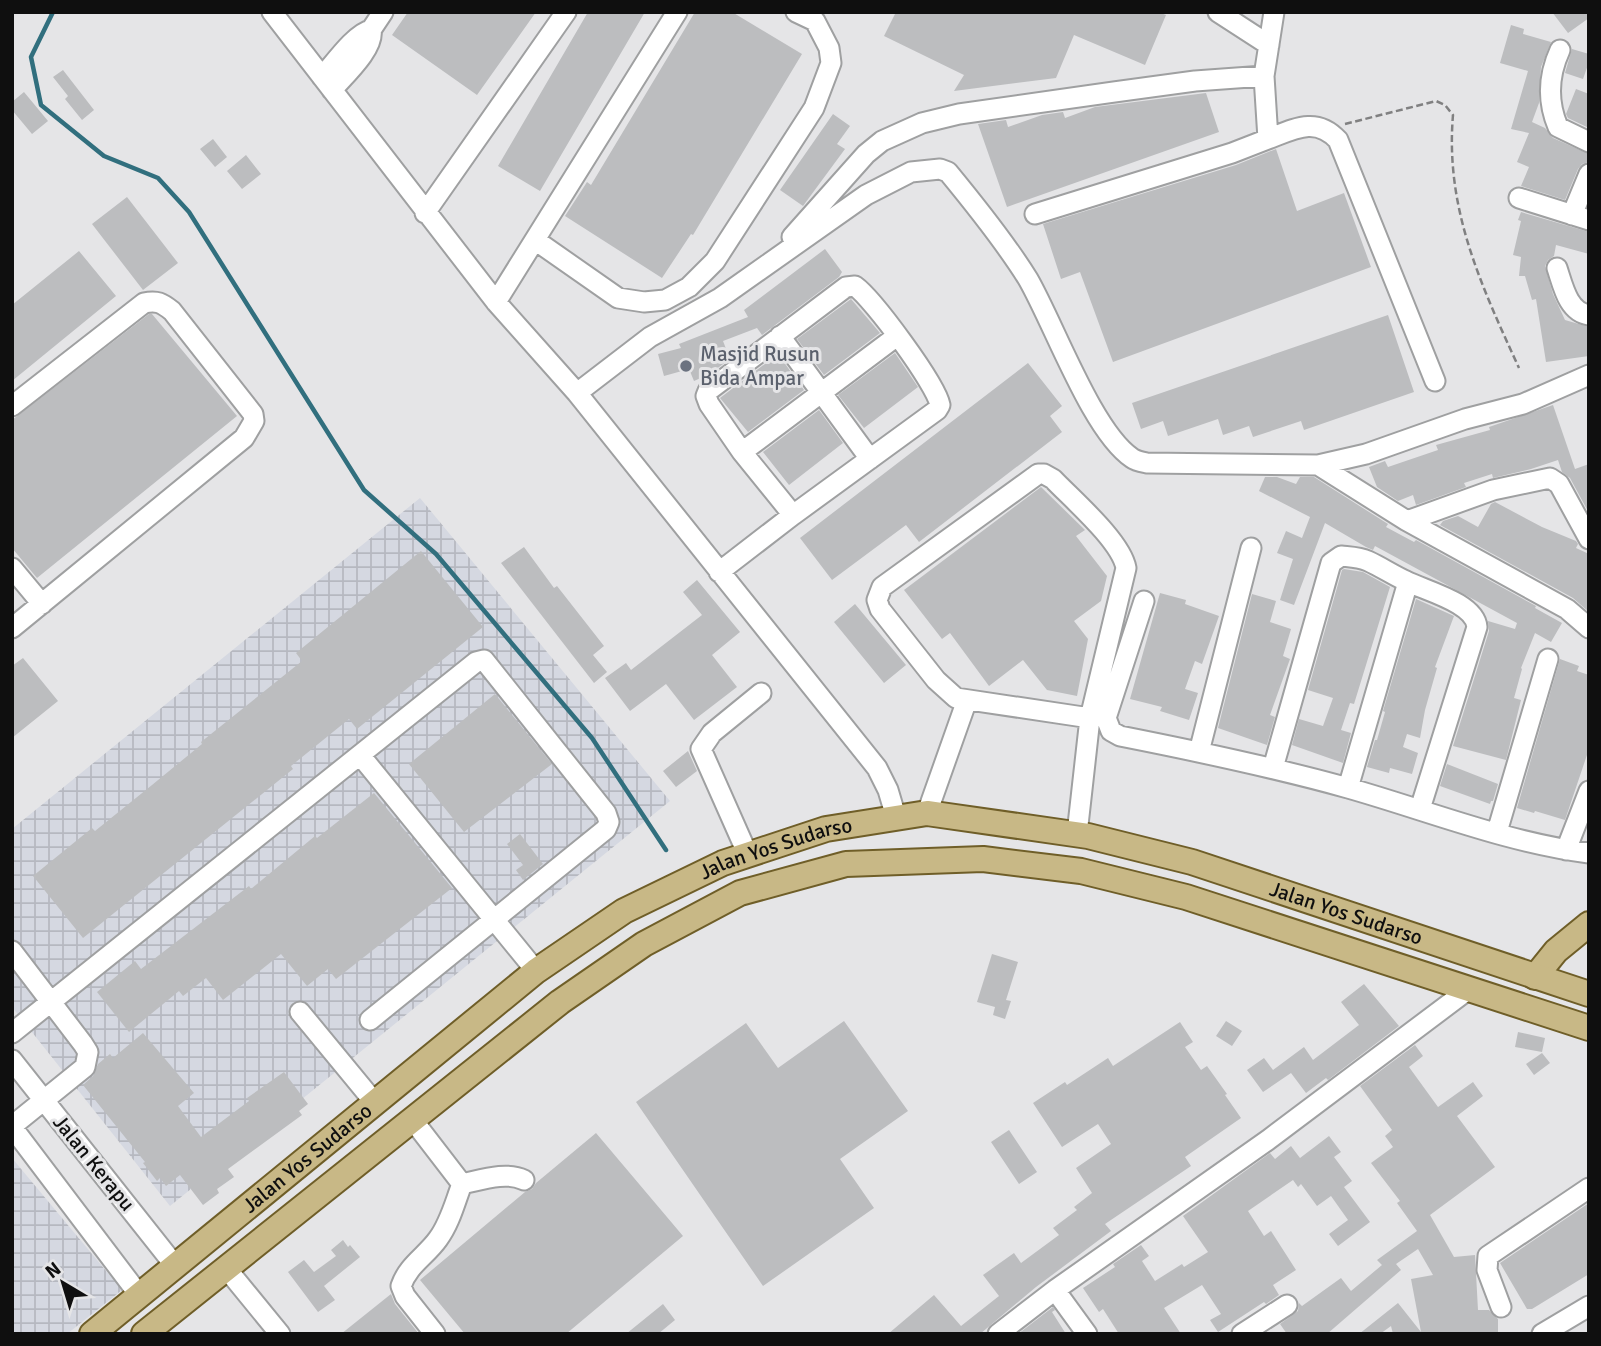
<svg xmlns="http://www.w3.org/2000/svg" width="1601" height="1346" font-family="Signika,sans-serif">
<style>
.industrial{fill:url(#industrial-grid)}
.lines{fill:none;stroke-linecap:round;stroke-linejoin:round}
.stream{stroke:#316f7e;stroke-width:4.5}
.building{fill:#bcbdbf}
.minor-casing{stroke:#9fa0a1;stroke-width:23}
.major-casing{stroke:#6f5e28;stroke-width:28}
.path{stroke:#808081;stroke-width:2.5;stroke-dasharray:7 3.5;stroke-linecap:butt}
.minor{stroke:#fff;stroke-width:19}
.major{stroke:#c8b886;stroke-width:24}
.worship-dot{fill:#6b7280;stroke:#e5e5e7;stroke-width:2.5}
.labels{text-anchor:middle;stroke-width:6;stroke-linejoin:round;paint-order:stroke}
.worship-label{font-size:21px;fill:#5b616d;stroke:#e5e5e7;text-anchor:start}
.street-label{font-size:21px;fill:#0f0f0f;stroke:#e5e5e7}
</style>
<defs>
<pattern id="industrial-grid" width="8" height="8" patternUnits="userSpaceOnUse" patternTransform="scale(1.75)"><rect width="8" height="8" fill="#d5d8e1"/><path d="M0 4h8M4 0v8" fill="none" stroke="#b6b8c0"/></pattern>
</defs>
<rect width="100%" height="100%" fill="#e5e5e7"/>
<path class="industrial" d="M420,498L670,801L170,1206L12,1007V829Z
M12,1158L122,1290L67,1334H12Z"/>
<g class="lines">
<path class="stream" d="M53,12L31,57L41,105L104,156L158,178L189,212L364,490L436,554L592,738L666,850"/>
</g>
<path class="building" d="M408,12H536L477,95L392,35Z
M588,12H645L540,191L498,166Z
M695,12H732L802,54L693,235L691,234L662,278L565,216L587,182L591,185Z
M896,12H1158L1166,15L1145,65L1074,35L1056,78L954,91L964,75L884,36Z
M1552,12H1589V18L1568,33Z
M1511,25L1524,29L1523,34L1551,42L1541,67L1539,103L1532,122L1545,128L1553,138L1589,154V162L1582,164L1578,169L1565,200L1521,186L1529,167L1517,162L1529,133L1511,129L1528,71L1500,63Z
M1572,49L1589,54V62L1583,79L1565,73Z
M63,70L94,110L82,120L65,99L68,96L53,77Z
M1576,89L1589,94V128L1568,118L1566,114Z
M24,92L48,121L32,134L12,110V102Z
M1206,93L1219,132L1007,207L978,124L1006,120L1008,127L1042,115L1063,112L1065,118L1095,107Z
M833,114L850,126L837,144L845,149L803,206L780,190Z
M213,139L227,157L215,167L200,149Z
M1276,149L1297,211L1344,193L1371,267L1113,362L1080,272L1061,279L1043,224L1236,165Z
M246,155L261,174L242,189L227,171Z
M127,197L178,263L143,290L92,224Z
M1521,212L1589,232V254L1556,245L1554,256L1548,260L1545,266L1553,294L1565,320L1589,327V356L1546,362L1536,299L1532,300L1525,276H1519L1521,257L1513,255L1521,221L1518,220Z
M825,249L842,272L839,277L762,335L757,328L723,341L730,359L704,378L703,377L694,381L689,369L664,376L658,354L681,348L679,344L748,317L744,310Z
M79,251L116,296L12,381V305Z
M851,299L880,333L824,375L797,339Z
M149,314H152L237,416L37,578L12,548V420Z
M1388,315L1414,392L1304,430L1301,421L1253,437L1249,426L1223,435L1218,419L1168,436L1163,421L1141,429L1132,403Z
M895,353L918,387L864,428L838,395Z
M778,354L804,390L748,432L720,398Z
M1028,363L1062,406L1050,416L1062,432L919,542L906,525L832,580L800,538Z
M1553,405L1575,469L1589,464V513L1570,478L1562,472L1558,460L1531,469L1493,478L1492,474L1464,483L1466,487L1416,505L1413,495L1398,501L1377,487L1369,467L1385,461L1388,467L1438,450L1436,445L1490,430L1489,427Z
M819,410L843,443L789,485L763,452Z
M1265,477H1277L1296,484L1300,477H1314L1388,524L1386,527L1414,542L1416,540L1536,606L1535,608L1562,623L1551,642L1535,633L1521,668L1522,669L1514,698L1521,700L1506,760L1453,746L1489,631L1488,621L1515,629L1517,623L1375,546L1373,550L1366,547L1325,523L1294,605L1280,600L1293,559L1277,553L1286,531L1302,538L1310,517L1259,491Z
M1041,487L1085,530L1076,536L1107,576L1101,601L1074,621L1088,639L1077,696L1047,690L1023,660L989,686L950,633L942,639L904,590Z
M1495,502L1542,527L1576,541L1578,544L1576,548L1589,554V612L1573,598L1440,525L1443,521L1458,516L1478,527L1491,504Z
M524,547L554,588L557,586L604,646L593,655L607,672L594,683L501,563Z
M421,551L483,627L357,729L349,719L291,766L293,769L83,938L33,876L92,828L95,831L152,785L202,744L201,742L302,661L296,653Z
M1344,569L1363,572L1390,587L1354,704L1350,703L1341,730L1351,733L1343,763L1292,745L1299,719L1323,726L1333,698L1308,690L1342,570Z
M697,580L740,632L712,655L737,687L694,720L666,684L630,711L605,678L626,663L631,670L702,615L683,592Z
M1160,593L1186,600L1185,604L1219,616L1202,664L1195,661L1185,689L1198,693L1189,720L1160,711L1162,707L1130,699Z
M1252,594L1276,601L1270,622L1291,629L1283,656L1290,659L1270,715L1275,717L1267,745L1218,728Z
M1416,599L1454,616L1435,667L1437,668L1425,710L1420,738L1407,734L1403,747L1418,753L1412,774L1390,768L1389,773L1367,767L1375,740H1377L1385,712L1383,711Z
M855,604L906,665L884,683L834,622Z
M23,658L58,701L12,738V666Z
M1560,659L1579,666L1577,671L1589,675V749L1565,820L1535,811L1534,813L1517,808Z
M495,694L552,764L464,832L409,764Z
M688,751L697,771L676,787L663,771Z
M1447,764L1498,784L1493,801H1491L1490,804L1440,786Z
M374,793L452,888L336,979L328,969L307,986L281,954L223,1000L206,978L183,996L179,991L129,1032L97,992L135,961L141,969L249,886L251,889L315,836L317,838Z
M520,834L543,864L523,880L516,870L523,865L507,844Z
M992,954L1018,962L1006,1000L1011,1001L1005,1019L993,1015L995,1007L977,1002Z
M1364,984L1399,1026L1328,1080L1326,1078L1306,1093L1291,1073L1263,1092L1247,1070L1264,1058L1273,1070L1304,1047L1313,1060L1359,1025L1341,1002Z
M844,1021L908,1111L840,1159L874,1208L763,1286L636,1102L746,1023L778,1068Z
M1226,1021L1242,1031L1232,1046L1216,1036Z
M1180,1022L1193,1042L1185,1047L1201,1070L1207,1066L1227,1094L1225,1095L1241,1118L1185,1157L1191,1166L1105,1224L1111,1231L1036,1287L980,1334H888L934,1295L961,1326L999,1296L983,1275L1014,1253L1021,1263L1059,1235L1053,1228L1077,1210L1074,1207L1092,1193L1076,1168L1111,1144L1098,1124L1062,1147L1033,1103L1065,1082L1067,1085L1108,1058L1113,1066Z
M1518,1032L1545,1038L1542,1052L1515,1047Z
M143,1033L194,1093L178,1106L201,1137L249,1101L247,1098L284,1072L308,1104L299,1111L302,1115L228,1169L234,1177L217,1189L219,1193L203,1205L180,1175L166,1186L160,1178L157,1181L143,1163L145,1162L83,1085L93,1076L98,1064L110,1054L113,1058Z
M1415,1045L1423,1056L1409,1067L1438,1107L1473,1082L1483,1096L1457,1116L1495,1167L1430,1215L1454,1257L1475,1255L1478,1310H1489L1498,1319V1332L1393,1334L1391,1326L1380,1334H1359L1398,1303L1421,1332L1411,1279L1433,1275L1418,1249L1396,1264L1401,1270L1327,1334H1287L1280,1324L1298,1311L1299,1303L1302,1306L1341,1278L1351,1291L1382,1265L1377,1260L1417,1231L1397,1203L1400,1201L1371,1163L1393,1147L1385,1136L1392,1130L1360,1086Z
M1542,1053L1550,1063L1534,1075L1526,1064Z
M1009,1130L1037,1172L1019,1184L991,1142Z
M596,1133L683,1236L566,1334H465L420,1280L525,1192L532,1189L536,1183Z
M1329,1136L1341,1152L1334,1157L1352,1181L1344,1187L1370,1222L1338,1246L1329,1234L1348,1220L1331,1196L1317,1206L1301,1184L1298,1187L1293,1180L1248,1211L1264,1236L1271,1231L1296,1270L1273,1285L1279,1295L1266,1304L1264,1302L1218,1332L1210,1320L1221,1314L1202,1285L1164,1308L1181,1334H1119L1103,1309L1099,1312L1083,1288L1115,1267L1113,1264L1141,1245L1149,1256L1142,1261L1155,1281L1182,1264L1184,1267L1208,1252L1183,1216L1270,1153L1275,1159L1291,1146L1300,1158Z
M1589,1203V1274L1532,1309H1527L1500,1263Z
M343,1240L348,1247L350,1245L360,1257L324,1286L335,1300L318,1312L288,1272L304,1260L314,1272L336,1256L331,1250Z
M391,1294L395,1304L419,1334H341Z
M663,1304L675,1320L658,1334H626Z
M1053,1307L1055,1310L1052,1312L1066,1334H1018Z"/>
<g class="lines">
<g class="minor-casing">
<path id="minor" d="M272,12L496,302L577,393L877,768L888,790L896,817
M1218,12L1269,45
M1560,50C1548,76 1547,101 1558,127L1589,142
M322,77C333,65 355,33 371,30L383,12
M332,90C344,76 375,48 371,30
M1268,139C1294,129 1316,116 1338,140L1435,381
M1519,198L1589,220
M425,213L566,12
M1035,214L1232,153L1268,139L1264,76L1274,12
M1572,215L1589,174
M792,237L866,154L882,141L922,123L959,114L1114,92L1195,81L1264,76
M535,240L618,298L644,302L665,300L689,287L715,261L814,108L831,63L829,48L815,21L796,12
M1557,268C1563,286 1568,312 1589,315
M496,302L677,12
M780,336L870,459
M577,393L650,337L720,298L866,195L911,172L940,169L948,172C976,206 1005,242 1028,279C1054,324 1092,431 1132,458C1136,461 1142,462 1147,463L1318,465L1366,454L1465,419L1523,404L1589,375
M12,406L144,303C157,300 162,303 172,311L253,414L254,421L244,438L12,628
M742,452L897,336
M1318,465L1407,521L1493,490L1550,478L1559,484L1589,539
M1038,474H1044L1053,479C1073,500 1121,541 1126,568L1090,718L956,698L936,680L880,609L877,600L882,587Z
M1407,521L1567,609L1589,628
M12,568L42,604
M719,572L793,515L937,410L940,405C936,384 873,299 855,286L846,287L708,391L706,396L709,404L742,452L793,515
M1144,601L1106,718L1111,731L1120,736C1196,751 1273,767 1348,788C1426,810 1508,843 1589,853
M1199,752L1251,548
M360,755L536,971
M1273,768L1331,563L1341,556C1350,557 1359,557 1368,561C1381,567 1393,575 1406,581C1426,591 1475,603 1477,627L1420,809
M1348,788L1408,582
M927,813L967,700
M1497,832L1548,659
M1077,834L1090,718
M1566,850L1589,791
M748,855L701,749L712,733L761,693
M12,951L83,1044L88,1052L85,1067L12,1126
M300,1012L375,1103
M12,1033L476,662L484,660L606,813L609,822L606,829L370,1020
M12,1060L176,1267
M412,1119L462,1184C481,1180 506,1171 524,1180
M12,1127L140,1296
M226,1268L280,1334
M1055,1290L1087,1334
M1501,1307L1487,1270L1488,1256L1589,1188
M435,1334L405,1296L401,1286C408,1265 426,1256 438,1239C450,1223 455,1202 462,1184
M998,1334L1055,1290L1268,1140L1469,989
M1242,1334L1287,1305
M1542,1334L1589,1306"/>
</g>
<g class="major-casing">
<g id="major">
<path d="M1535,977L1556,951L1589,924"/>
<path id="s1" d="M92,1334L536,971L624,911L723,863L826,829L927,813L1088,836L1192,862L1589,994"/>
<path d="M144,1334L560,1002L644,944L740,893L846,864L983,859L1081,871L1186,897L1589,1028"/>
</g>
</g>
<path class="path" d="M1345,124L1436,101L1445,105L1453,115C1445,209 1481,285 1519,368"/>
<use href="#minor" class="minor"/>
<use href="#major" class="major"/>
</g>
<circle class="worship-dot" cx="686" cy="366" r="7"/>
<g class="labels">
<g class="worship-label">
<text x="700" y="361">Masjid Rusun<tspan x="700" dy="24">Bida Ampar</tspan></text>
</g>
<g class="street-label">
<text dy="7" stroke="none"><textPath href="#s1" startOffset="845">Jalan Yos Sudarso</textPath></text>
<text dy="7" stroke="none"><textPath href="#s1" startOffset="1433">Jalan Yos Sudarso</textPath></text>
<text dy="7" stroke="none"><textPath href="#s1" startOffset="278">Jalan Yos Sudarso</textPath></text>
<text transform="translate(94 1163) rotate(51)" y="7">Jalan Kerapu</text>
</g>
</g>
<rect width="1601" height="1346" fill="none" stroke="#0f0f0f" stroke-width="28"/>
<g transform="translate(63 1283) rotate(322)" stroke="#e5e5e7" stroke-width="5" paint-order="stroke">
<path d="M0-5L12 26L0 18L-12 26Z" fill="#0f0f0f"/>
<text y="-10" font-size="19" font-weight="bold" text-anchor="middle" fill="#0f0f0f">N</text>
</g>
</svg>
